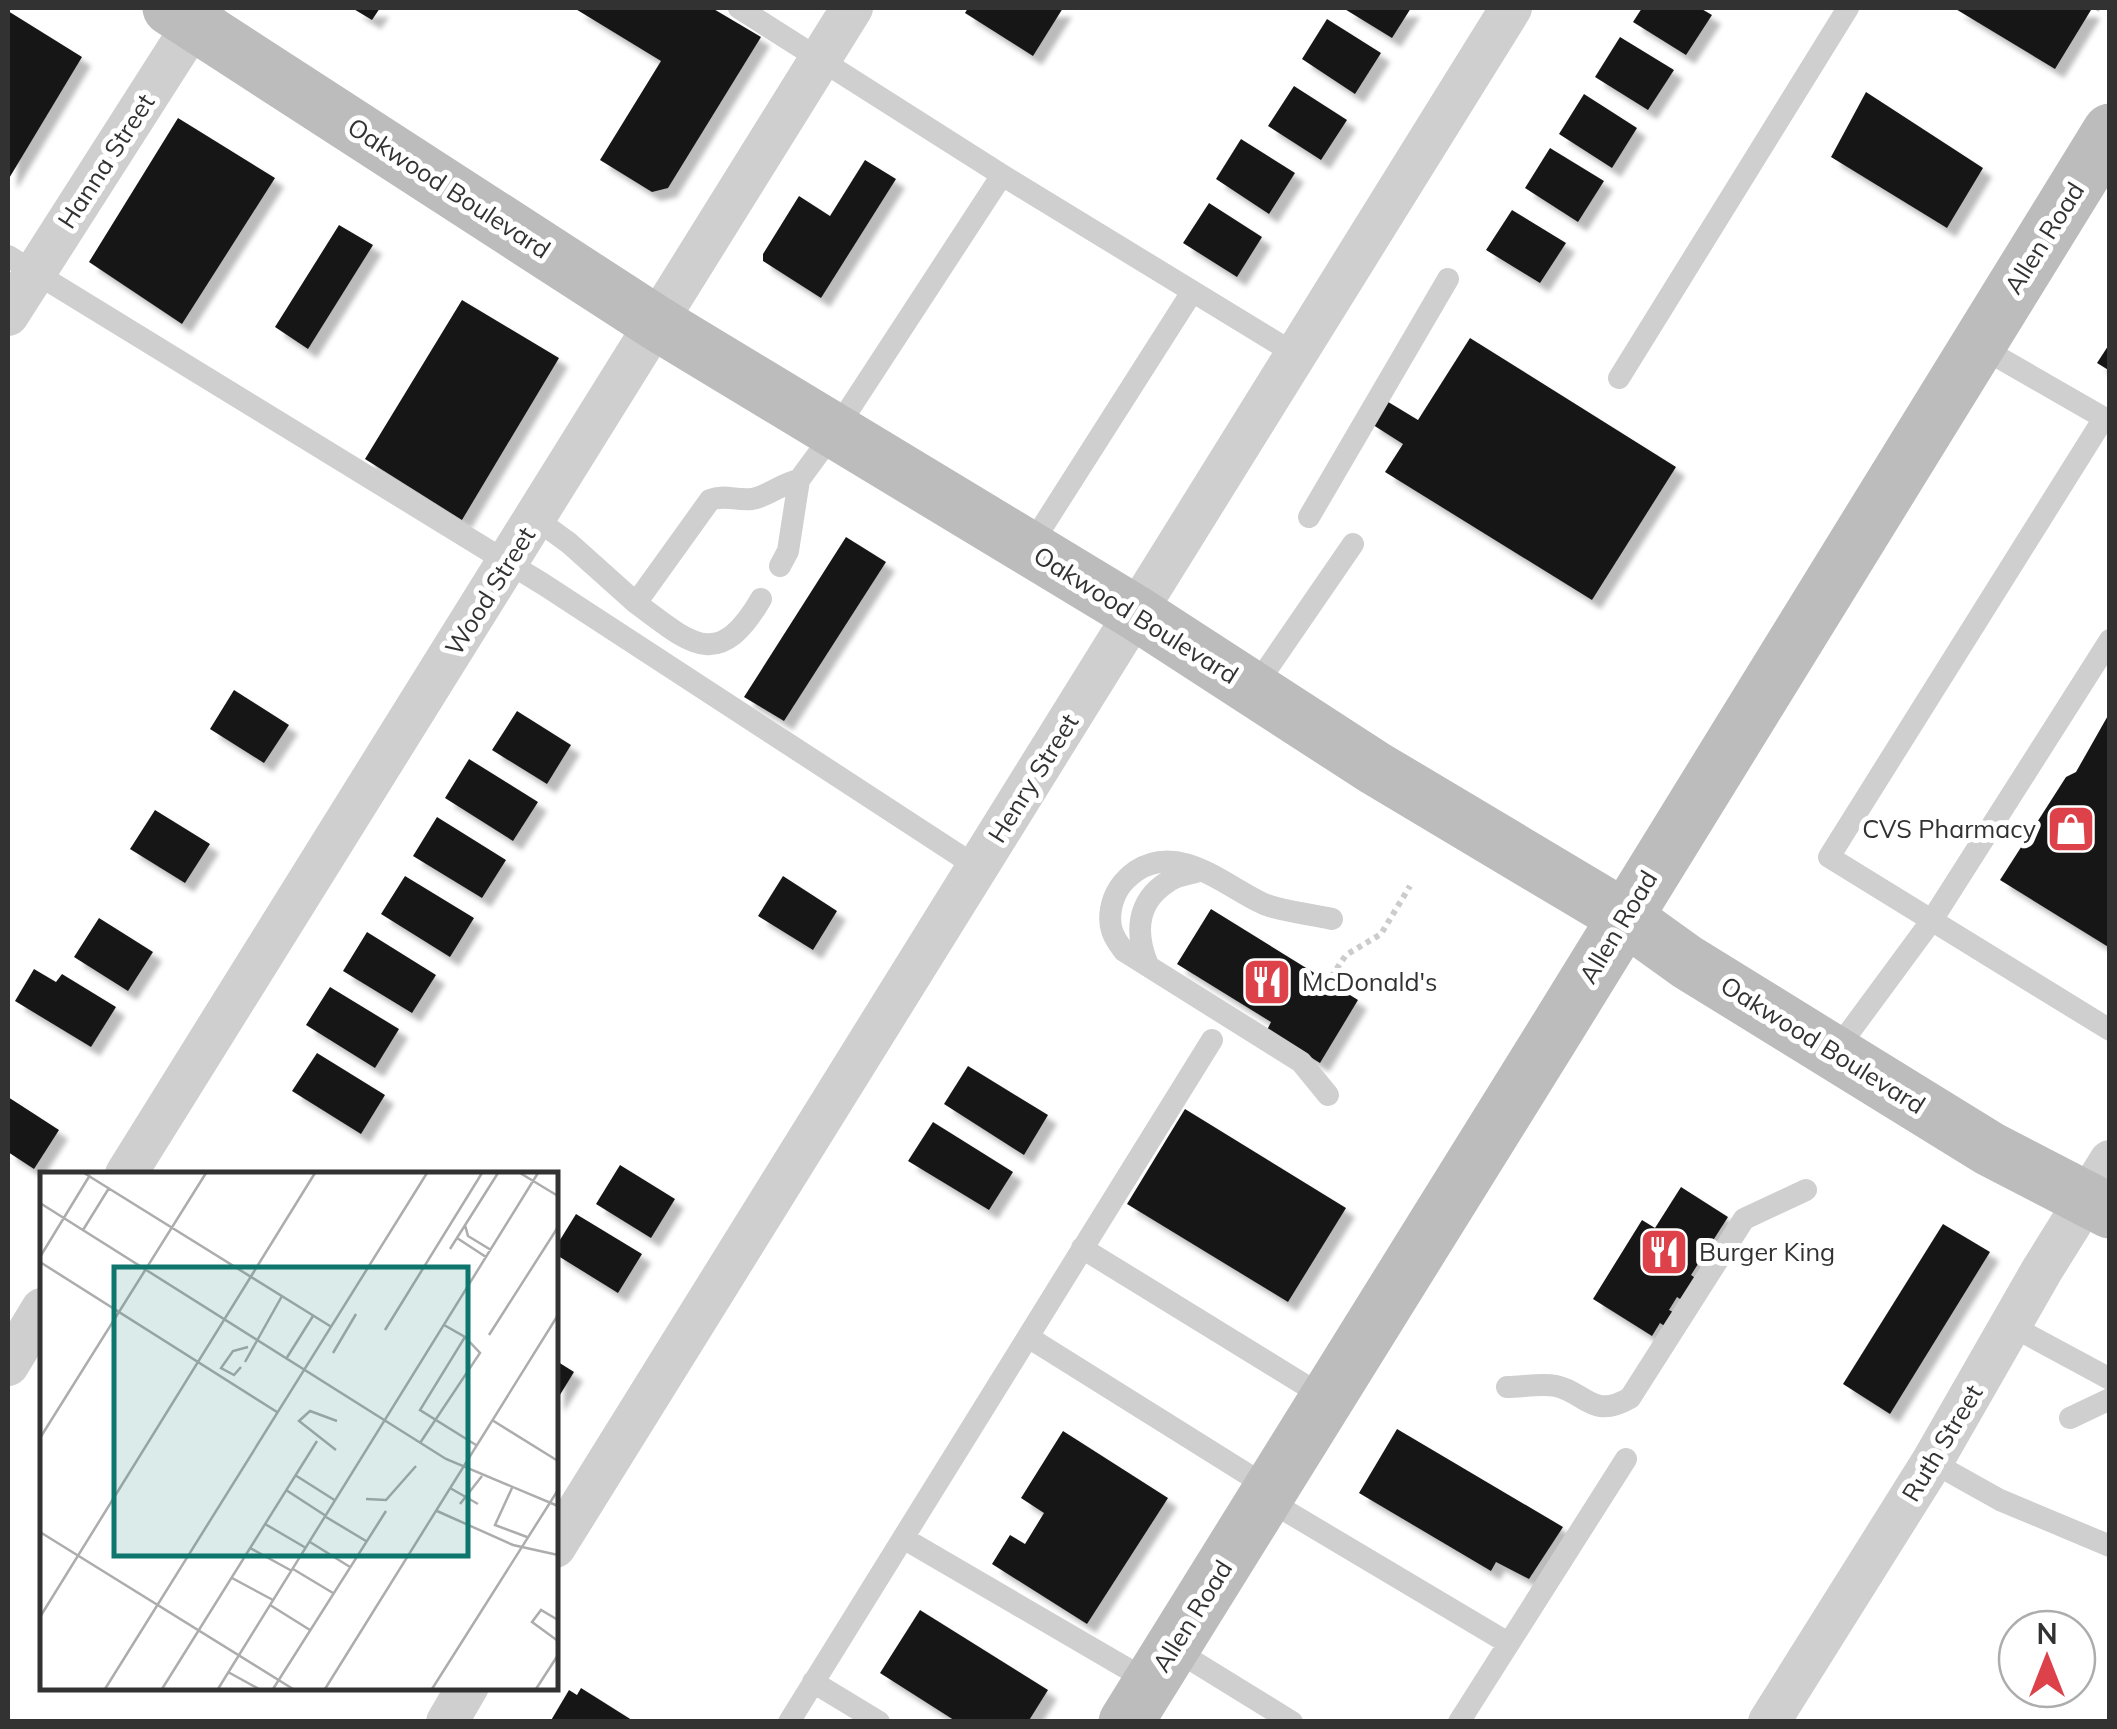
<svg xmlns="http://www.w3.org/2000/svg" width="2117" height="1729" font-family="Mulish,sans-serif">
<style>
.building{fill:#191919;filter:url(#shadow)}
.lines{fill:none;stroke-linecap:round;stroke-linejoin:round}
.path{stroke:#ccc;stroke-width:6;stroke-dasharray:5 5;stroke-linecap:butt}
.lane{stroke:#cfcfcf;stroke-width:22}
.street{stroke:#cfcfcf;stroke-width:42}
.secondary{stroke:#bcbcbc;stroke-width:55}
.labels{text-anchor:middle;stroke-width:10;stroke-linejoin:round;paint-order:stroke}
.street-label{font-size:25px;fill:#323232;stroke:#fff}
.poi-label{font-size:25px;fill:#323232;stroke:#fff;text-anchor:start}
.inset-road{fill:none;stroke:#adadad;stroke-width:2.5}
.view{fill:#0f766e;fill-opacity:0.15;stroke:#0f766e;stroke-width:5}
.inset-edge{fill:none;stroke:#323232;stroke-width:5}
</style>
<defs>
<filter id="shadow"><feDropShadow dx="9" dy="9" stdDeviation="2.5" flood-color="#0004"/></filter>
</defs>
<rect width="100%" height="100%" fill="#fff"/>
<path class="building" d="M352,8H380L372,20Z
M574,8H712L761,37L668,188L652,192L600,160L661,61Z
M968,8H1063L1033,56L965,13Z
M1343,8H1411L1392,38Z
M1642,8H1700L1712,15L1686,55L1633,22Z
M1954,8H2088L2091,10L2055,69Z
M8,11L82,57L8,180Z
M1327,19L1381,53L1355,94L1302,59Z
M1620,37L1674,70L1648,110L1595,77Z
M1294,86L1347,120L1321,160L1268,126Z
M1866,92L1983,168L1947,228L1831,157Z
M1584,94L1637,128L1612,168L1559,134Z
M178,118L275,178L182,324L89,262Z
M1241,139L1295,173L1269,214L1216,179Z
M1550,148L1604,181L1578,222L1525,188Z
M865,160L896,179L821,298L763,261V254L799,196L830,216Z
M1209,203L1262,237L1237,277L1183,243Z
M1512,210L1566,243L1540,283L1486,250Z
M339,225L373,245L308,349L275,327Z
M462,300L559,358L462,520L365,459Z
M1470,338L1676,467L1592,600L1385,472L1403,444L1370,423L1385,400L1418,420Z
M2110,343V371L2097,363Z
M846,537L886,562L784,721L744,697Z
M234,690L289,725L264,763L210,729Z
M517,711L571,745L547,784L492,750Z
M2110,712V948L2000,880L2066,777L2076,772Z
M469,759L538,802L513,841L445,798Z
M155,810L210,844L185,883L130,849Z
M437,817L506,860L482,898L413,856Z
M405,876L474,918L450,957L381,914Z
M783,876L837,911L813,950L758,916Z
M1211,909L1358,1000L1320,1063L1267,1030L1271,1022L1177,964Z
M99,918L153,952L128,991L74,957Z
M367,932L436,975L412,1013L343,971Z
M34,969L56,982L62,974L116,1007L91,1047L15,1001Z
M330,987L399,1029L375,1068L306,1025Z
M317,1053L385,1095L361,1134L292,1091Z
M968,1066L1048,1115L1024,1155L944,1104Z
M8,1097L59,1130L34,1169L8,1152Z
M1185,1109L1346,1208L1288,1302L1127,1204Z
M933,1122L1013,1172L989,1210L908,1161Z
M620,1165L675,1199L651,1238L596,1204Z
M1681,1187L1728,1217L1691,1275L1697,1279L1683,1301L1677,1297L1669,1310L1675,1313L1666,1327L1660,1323L1652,1336L1593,1299L1642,1220L1655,1228Z
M576,1214L642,1254L618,1293L555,1254V1248Z
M1943,1224L1990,1252L1890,1414L1843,1384Z
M555,1360L574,1372L555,1403Z
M1397,1429L1563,1527L1529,1579L1496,1562L1491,1571L1359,1493Z
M1063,1431L1168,1498L1087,1624L992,1564L1010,1535L1025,1544L1044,1513L1021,1498Z
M920,1610L1048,1690L1028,1722H957L880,1673Z
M581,1688L635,1722H550L569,1690L577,1695Z"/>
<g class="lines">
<path class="path" d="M2097,8L2100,9
M1331,977L1346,955L1381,934L1410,886"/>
<path class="lane" d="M739,8L1002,175L1295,354
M8,256L543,584L977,867
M1977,345L2104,418L1829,857L2110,1030
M1619,378L1848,8
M1309,517L1448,279
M536,519L569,543L636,603
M1029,548L1192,292
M780,566L788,551L799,480L835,431L1002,175
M761,599C718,673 690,643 636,603L710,500C725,494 736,501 752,499C769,496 780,484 799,480
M1254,688L1353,544
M1148,965C1135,934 1136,901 1169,881C1177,875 1190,874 1199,871
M1834,1053L1932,920L2110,640
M1328,1095L1301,1062L1124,951C1113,937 1108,927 1111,909C1114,892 1122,881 1136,871C1180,842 1226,887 1264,904C1284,912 1311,914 1332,919
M1082,1248L1329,1400
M2010,1325L2110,1379
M1028,1337L1271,1489
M1507,1387C1522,1387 1541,1383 1556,1386C1585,1392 1592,1420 1630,1398L1744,1219L1806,1190
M2070,1418L2110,1399
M1932,1462L2000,1500L2110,1546
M1266,1499L1508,1643
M903,1538L1150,1682
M1172,1648L1292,1722
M813,1682L879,1722
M789,1722L1212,1040
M1459,1722L1626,1459"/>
<path class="street" d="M8,315L204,8
M126,1174L852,8
M8,1365L42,1309
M555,1547L1511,8
M447,1722L468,1686
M1769,1722L1932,1462L2042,1270L2110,1161"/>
<path class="secondary" d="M170,8L658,324L1136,613L1375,768L1623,916L1687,962L1990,1149L2110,1211
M1126,1722C1458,1194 1781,661 2110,131"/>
</g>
<defs>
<g id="shop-square" transform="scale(2.5)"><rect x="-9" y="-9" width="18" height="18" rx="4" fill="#dd414a" stroke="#fff"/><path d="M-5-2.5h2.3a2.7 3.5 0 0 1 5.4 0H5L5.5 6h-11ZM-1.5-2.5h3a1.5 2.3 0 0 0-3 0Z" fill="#fff"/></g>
<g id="restaurant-square" transform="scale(2.5)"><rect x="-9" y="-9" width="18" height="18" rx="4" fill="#dd414a" stroke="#fff"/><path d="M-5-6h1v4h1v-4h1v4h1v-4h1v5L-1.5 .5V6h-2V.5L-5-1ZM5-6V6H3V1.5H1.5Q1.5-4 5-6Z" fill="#fff"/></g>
</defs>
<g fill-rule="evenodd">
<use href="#shop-square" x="2071" y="829"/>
<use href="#restaurant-square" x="1267" y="982"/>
<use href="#restaurant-square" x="1664" y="1252"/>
</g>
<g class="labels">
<g class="street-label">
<text transform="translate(106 161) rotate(-57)" y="9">Hanna Street</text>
<text transform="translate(449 188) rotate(33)" y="9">Oakwood Boulevard</text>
<text transform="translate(2044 238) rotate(-58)" y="9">Allen Road</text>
<text transform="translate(490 591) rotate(-58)" y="9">Wood Street</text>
<text transform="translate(1136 615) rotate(32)" y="9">Oakwood Boulevard</text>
<text transform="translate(1033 778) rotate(-58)" y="9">Henry Street</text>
<text transform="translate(1618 927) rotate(-59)" y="9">Allen Road</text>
<text transform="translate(1823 1045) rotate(32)" y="9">Oakwood Boulevard</text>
<text transform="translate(1942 1443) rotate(-59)" y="9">Ruth Street</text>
<text transform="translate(1192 1616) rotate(-58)" y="9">Allen Road</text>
</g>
<g class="poi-label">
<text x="2036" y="838" text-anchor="end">CVS Pharmacy</text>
<text x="1302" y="991">McDonald's</text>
<text x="1699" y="1261">Burger King</text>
</g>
</g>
<g transform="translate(40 1172)">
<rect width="518" height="518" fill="#fff"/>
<path class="inset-road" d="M44,1L290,154M480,1L518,24M0,31L406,287L518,334M425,53L428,64L451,78M43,58L69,16M417,66L446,85M410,77L458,1M0,85L50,3M0,90L237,240M404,153L425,165L380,238L436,273M345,158L442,1M449,163L518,55M293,181L316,142M246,187L273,144M205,190L242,124M201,195L194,203L181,196L193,179L208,175M452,248L518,289M0,266L166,1M380,271L440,181L425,165M296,278L259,249L270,239L297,249M255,303L296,329M410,316L438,332M472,316L455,353L487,365M246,318L286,344M326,327L346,328L376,294M420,332L442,304M397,339L473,373L518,383M286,345L326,369M225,352L266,376M0,360L253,517M270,370L310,395M210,376L252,399M253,397L293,421M192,406L233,428M230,433L270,458M0,445L275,1M518,448L501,438L492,450L518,469M188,500L219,517M65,517L387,1M122,517L277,269M178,517L498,1M233,517L346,339M285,517L518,143M392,517L518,318M496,517L518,483"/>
<path class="view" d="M74,95H428V384H74Z"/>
<rect width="518" height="518" class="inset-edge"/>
</g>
<rect width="2117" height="1729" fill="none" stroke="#323232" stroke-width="20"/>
<g transform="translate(2047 1659)"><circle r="48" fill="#ffffff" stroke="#adadad" stroke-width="2.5"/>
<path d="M0-8L18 38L0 25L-18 38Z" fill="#dd414a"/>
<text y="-15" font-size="28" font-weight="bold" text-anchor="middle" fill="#323232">N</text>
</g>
</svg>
